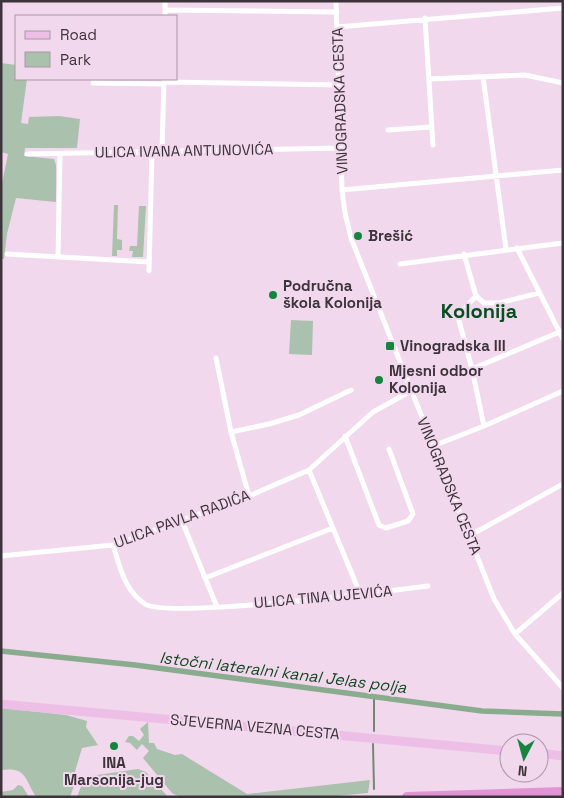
<svg xmlns="http://www.w3.org/2000/svg" width="564" height="798" font-family="'Space Grotesk',sans-serif">
<style>
.green{fill:#aac1ad}
.lines{fill:none;stroke-linecap:round;stroke-linejoin:round}
.stream{stroke:#728775;stroke-width:2}
.canal{stroke:#89ab8e;stroke-width:5.5}
.street{stroke:#fff;stroke-width:5}
.primary{stroke:#edbfe6;stroke-width:9}
.highway{stroke:#e195d6;stroke-width:10}
.poi-dot{fill:#13853d;stroke:#f2d8ed;stroke-width:2}
.labels{text-anchor:middle;stroke-width:4;stroke-linejoin:round;paint-order:stroke}
.street-label{font-size:15px;fill:#3d333b;stroke:#f2d8ed}
.poi-label{font-size:15px;font-weight:bold;fill:#3d333b;stroke:#f2d8ed;text-anchor:start}
.water-label{font-size:16px;font-style:italic;fill:#124822;stroke:#f2d8ed}
.district-label{font-size:20px;font-weight:bold;fill:#074f22;stroke:#f2d8ed}
</style>
<rect width="100%" height="100%" fill="#f2d8ed"/>
<path class="green" d="M1,63L16,65V79H27L21,123L28,124L29,117L59,116L80,119L77,148H25L24,156L54,159L56,165V202L16,198L7,234L4,259H1V188L8,154L1,152Z
M114,205H118L117,239L122,240V250H117V256H112Z
M139,206H146L143,257H132L133,251H129L130,246H137Z
M291,320L313,321L312,355L289,354Z
M1,708L66,715L87,721L86,727L98,745L82,748L74,775H78L70,797H36C24,777 26,767 1,770Z
M148,722L149,743H154L157,749L175,755L182,754L247,794L370,780L368,793L325,797H180L172,793L143,758L149,751L142,744L137,750L130,743L125,742L129,736H133L139,741L144,735L140,729Z
M138,769L146,772L168,797H77L83,781L90,776Z
M18,785L22,786L29,797H1V792L13,790Z"/>
<g class="lines">
<path class="stream" d="M374,731V697
M373,744L374,789"/>
<path class="canal" d="M1,651L135,665L482,711L563,714"/>
<path class="street" d="M336,1L342,190L345,213L351,238L494,599L515,634L563,688
M165,10L337,12
M165,16V1
M425,18L433,145
M337,27L563,8
M483,77L506,249
M429,79L525,75L563,83
M164,82L339,85
M93,83L164,84
M388,130L431,127
M162,151L164,79
M27,154L340,148
M342,190L563,170
M517,248L563,339
M7,254L149,262
M464,254L476,296L484,303H499L539,293
M58,257L60,154
M400,264L563,243
M149,271L152,151
M476,296L459,314V321L472,369L484,426
M216,358L231,432L249,496
M472,369L562,331
M231,432L269,424L299,415L351,390
M345,436L379,525L386,528L408,521L413,514L389,449
M433,446L484,426L563,391
M309,470L361,596
M182,521L217,607
M469,536L563,484
M113,545C120,567 124,590 145,604C167,619 389,591 428,586
M1,556L113,545L249,496L309,470L373,412L411,391
M205,578L333,528
M515,634L563,593"/>
<path class="primary" d="M1,704L509,751
M539,753L563,756"/>
<path class="highway" d="M407,797L563,792"/>
</g>
<g class="poi-dot">
<circle cx="358" cy="236" r="5"/>
<circle cx="273" cy="295" r="5"/>
<rect x="385" y="341" width="10" height="10" rx="2.5"/>
<circle cx="379" cy="380" r="5"/>
<circle cx="114" cy="746" r="5"/>
</g>
<g class="labels">
<g class="street-label">
<text transform="translate(340 101) rotate(-92)" y="5">VINOGRADSKA CESTA</text>
<text transform="translate(184 151) rotate(-1)" y="5">ULICA IVANA ANTUNOVIĆA</text>
<text transform="translate(449 486) rotate(68)" y="5">VINOGRADSKA CESTA</text>
<text transform="translate(182 519) rotate(-20)" y="5">ULICA PAVLA RADIĆA</text>
<text transform="translate(323 597) rotate(-5)" y="5">ULICA TINA UJEVIĆA</text>
<text transform="translate(255 727) rotate(5)" y="5">SJEVERNA VEZNA CESTA</text>
</g>
<g class="poi-label">
<text x="368" y="241">Brešić</text>
<text x="283" y="291">Područna<tspan x="283" dy="17">škola Kolonija</tspan></text>
<text x="400" y="351">Vinogradska III</text>
<text x="389" y="376">Mjesni odbor<tspan x="389" dy="17">Kolonija</tspan></text>
<text x="114" y="768" text-anchor="middle">INA<tspan x="114" dy="17">Marsonija-jug</tspan></text>
</g>
<g class="water-label">
<text transform="translate(283 672) rotate(7)" y="6">Istočni lateralni kanal Jelas polja</text>
</g>
<g class="district-label">
<text x="479" y="318">Kolonija</text>
</g>
</g>
<rect width="564" height="798" fill="none" stroke="#3d333b" stroke-width="5"/>
<rect x="15" y="15" width="162" height="65" fill="#f2d8ed" stroke="#aa96a6"/>
<rect x="25" y="31" width="25" height="8" fill="#edbfe6" stroke="#aa96a6"/>
<text x="60" y="40" font-size="15" fill="#3d333b">Road</text>
<rect x="25" y="52" width="25" height="15" fill="#aac1ad" stroke="#aa96a6"/>
<text x="60" y="65" font-size="15" fill="#3d333b">Park</text>
<g transform="translate(524 758) rotate(186)"><circle r="24" fill="#f2d8ed" stroke="#aa96a6"/>
<path d="M0-4L9 19L0 12L-9 19Z" fill="#13853d"/>
<text y="-8" font-size="14" font-weight="bold" text-anchor="middle" fill="#3d333b">N</text>
</g>
</svg>
